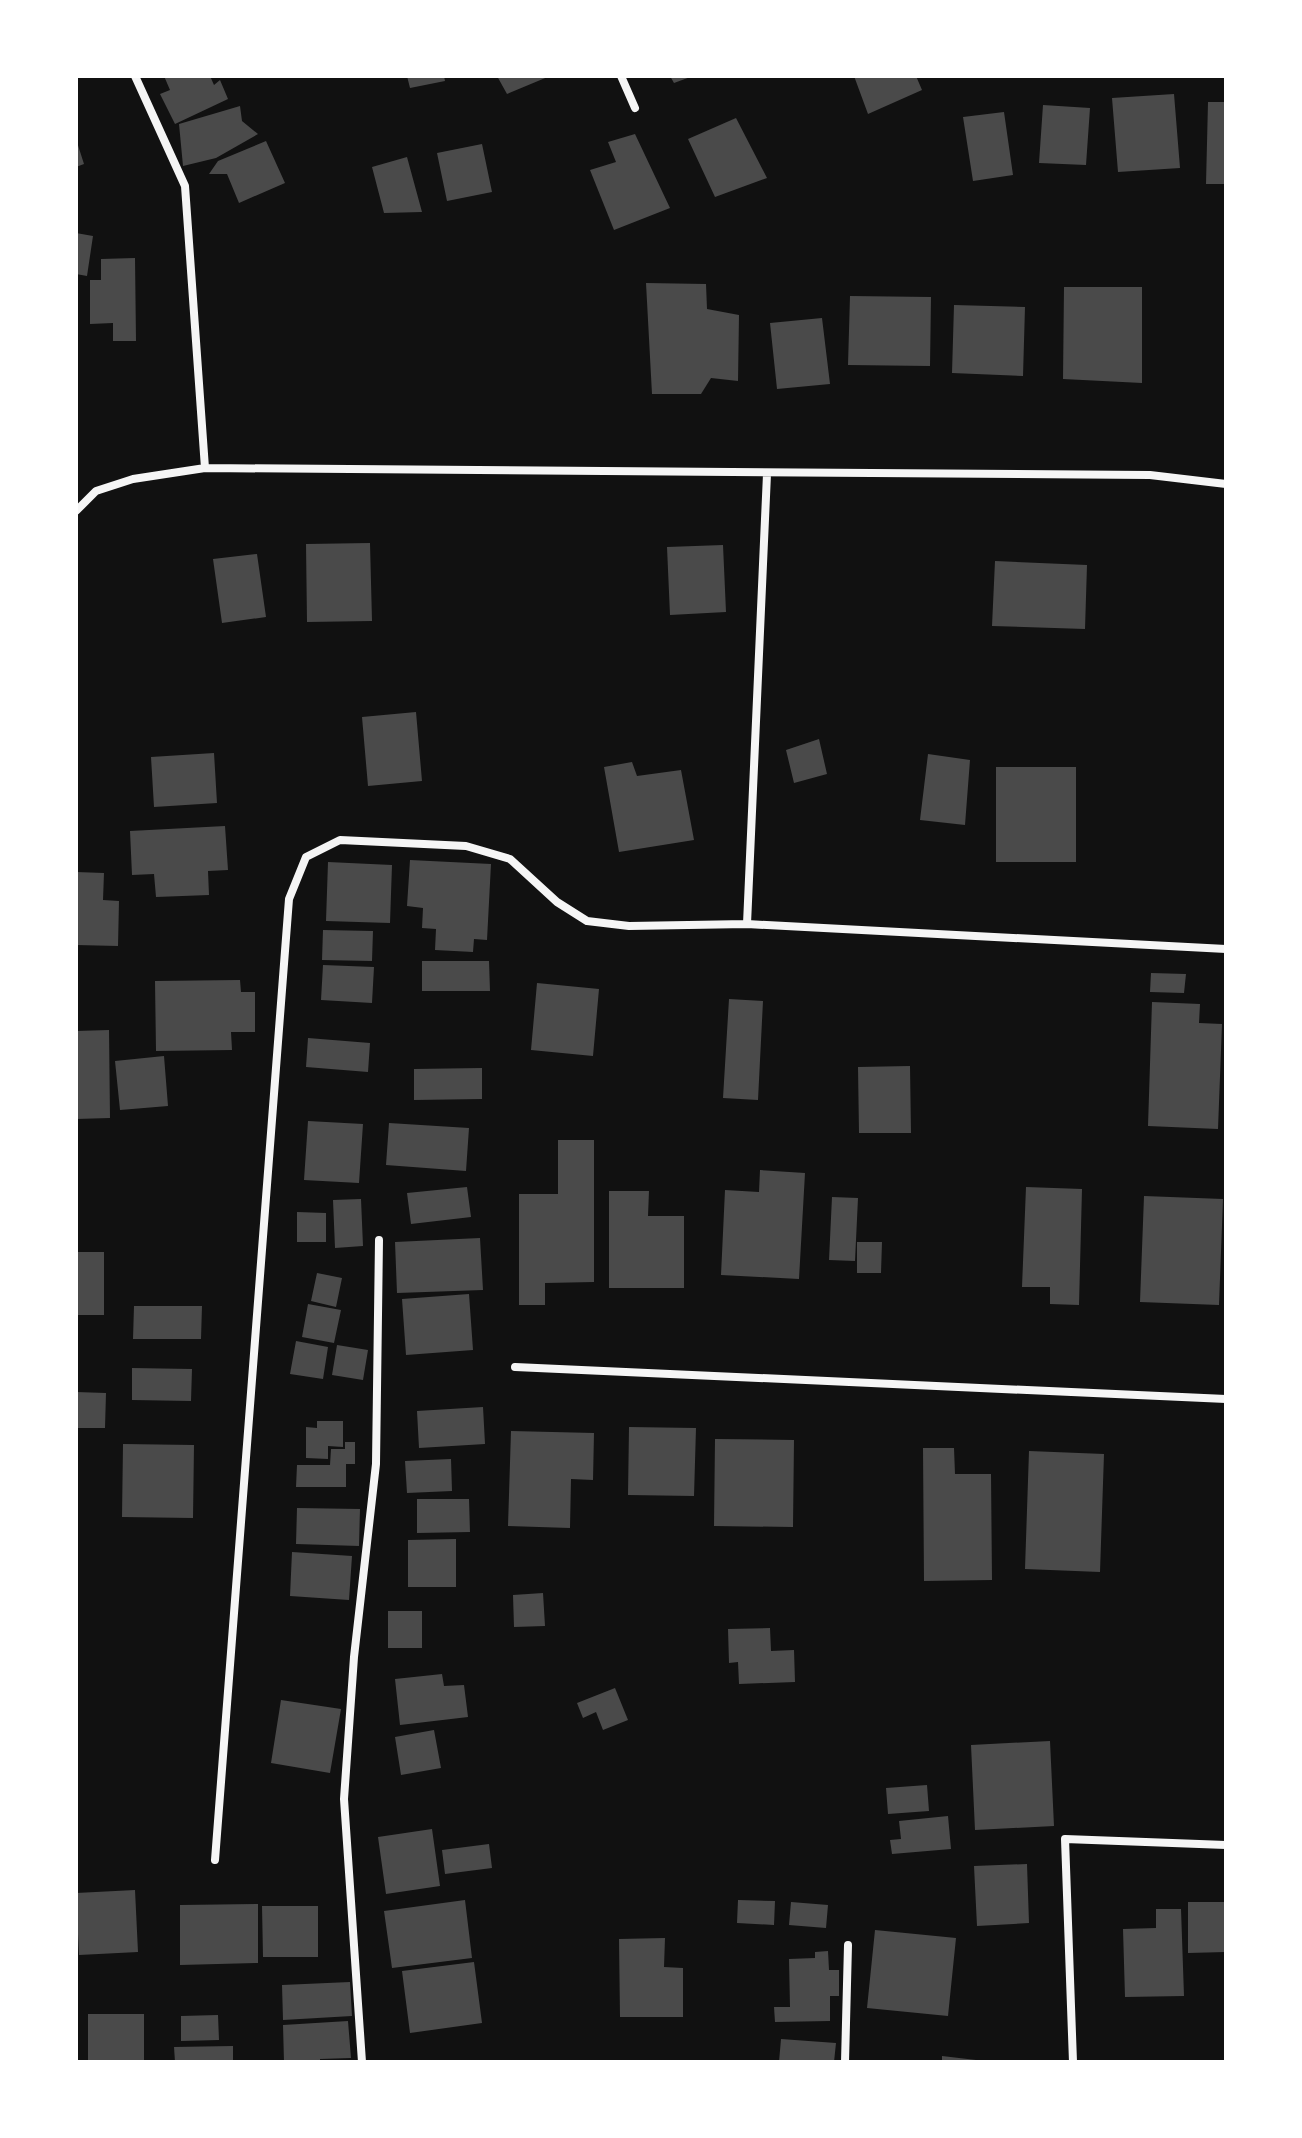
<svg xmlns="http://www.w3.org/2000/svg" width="1302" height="2138" font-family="Lato,sans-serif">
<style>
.building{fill:#4a4a4a}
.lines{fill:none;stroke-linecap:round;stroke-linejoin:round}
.minor{stroke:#f5f5f5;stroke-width:8}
</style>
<rect width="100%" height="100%" fill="#111"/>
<path class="building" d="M164,76H210L214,85L220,80L228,99L175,124L160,94L170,90Z
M407,76H444L445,81L410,88Z
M497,76H550L507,94Z
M670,76H693L674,83Z
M854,76H916L922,90L868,114Z
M1174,94L1180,168L1118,172L1112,98Z
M1208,102H1226V184H1206Z
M1043,105L1090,108L1086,165L1039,163Z
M240,106L242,121L258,134L216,158L183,166L179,124Z
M1004,112L1013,175L973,181L963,117Z
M736,118L767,178L715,197L688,139Z
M635,134L670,208L614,230L590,170L616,162L608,142Z
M76,139L84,164L76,167Z
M266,141L285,183L239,203L227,174H209L218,161Z
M482,144L492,192L447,201L437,153Z
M407,157L422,212L384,213L372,167Z
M76,233L93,236L87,276L76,274Z
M135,258L136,341H113V323L90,324V280H101V259Z
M646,283L706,284L707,309L739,315L738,381L711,378L701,394H652Z
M1064,287H1142V383L1063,379Z
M850,296L931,297L930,366L848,365Z
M954,305L1025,307L1023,376L952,373Z
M822,318L830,384L777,389L770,323Z
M370,543L372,621L307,622L306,544Z
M723,545L726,612L670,615L667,547Z
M257,554L266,617L222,623L213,559Z
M995,561L1087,565L1085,629L992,626Z
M416,712L422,781L368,786L362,717Z
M819,739L827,774L794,783L786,750Z
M214,753L217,803L154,807L151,757Z
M928,754L970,760L965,825L920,820Z
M632,762L637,776L681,770L694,840L619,852L604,767Z
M996,767H1076V862H996Z
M225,826L228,870L208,871L209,895L156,897L154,874L132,875L130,831Z
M410,860L491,864L487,940L474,939L473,952L435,950L436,929L422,928L423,908L407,906Z
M328,862L392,865L390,923L326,921Z
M76,872L104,873L103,900L119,901L118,946L76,945Z
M323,930L373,931L372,961L322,960Z
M422,961H489L490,991H422Z
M323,965L374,967L372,1003L321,1000Z
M1151,973L1186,974L1184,993L1150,992Z
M240,980L241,992H255V1032H231L232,1050L156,1051L155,981Z
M537,983L599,989L593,1056L531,1050Z
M729,999L763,1001L758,1100L723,1098Z
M1152,1002L1200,1004L1199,1023L1222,1024L1218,1129L1148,1126Z
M109,1030L110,1118L76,1119V1031Z
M308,1038L370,1043L368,1072L306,1067Z
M164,1056L168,1106L120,1110L115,1061Z
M910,1066L911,1133H859L858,1067Z
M482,1068V1099L414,1100V1069Z
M308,1121L363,1124L359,1183L304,1180Z
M389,1123L469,1128L466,1171L386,1165Z
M558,1140H594V1282L545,1283V1305H519V1194H558Z
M760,1170L805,1173L799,1279L721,1275L725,1190L759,1192Z
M467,1187L471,1217L411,1224L407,1193Z
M1026,1187L1082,1189L1079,1305L1050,1304V1287H1022Z
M609,1191H649L648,1216H684V1288H609Z
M1144,1196L1223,1199L1219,1305L1140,1302Z
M832,1197L858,1198L855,1261L829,1260Z
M361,1199L363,1246L335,1248L333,1200Z
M297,1212L326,1213V1242H297Z
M480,1238L483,1290L397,1293L395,1242Z
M857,1242H882L881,1273H857Z
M76,1252H104V1315H76Z
M317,1273L342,1278L336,1307L311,1301Z
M469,1294L473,1350L406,1355L402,1299Z
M308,1304L341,1310L334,1343L302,1337Z
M134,1306H202L201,1339H133Z
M296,1341L328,1347L323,1379L290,1374Z
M337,1345L368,1350L363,1380L332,1375Z
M132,1368L192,1369L191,1401L132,1400Z
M76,1392L106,1393L105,1428H76Z
M483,1407L485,1444L419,1448L417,1411Z
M317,1421H343V1447L328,1446V1459L306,1458V1427L317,1428Z
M629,1427L696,1428L694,1496L628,1495Z
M511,1431L594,1433L593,1480L571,1479L570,1528L508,1526Z
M715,1439L794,1440L793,1527L714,1526Z
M345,1442H355V1464H346V1487H296L297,1465H330L331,1449H345Z
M123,1444L194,1445L193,1518L122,1517Z
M923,1448H954L955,1474H991L992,1580L924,1581Z
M1029,1451L1104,1454L1100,1572L1025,1569Z
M451,1459L452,1491L407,1493L405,1461Z
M417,1499H469L470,1532L417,1533Z
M297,1508L360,1509L359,1546L296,1544Z
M456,1539V1587H408V1540Z
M292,1552L352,1556L349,1600L290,1596Z
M543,1593L545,1626L514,1627L513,1595Z
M388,1611H422V1648H388Z
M770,1628L771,1651L794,1650L795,1682L739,1684L738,1662L729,1663L728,1629Z
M442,1674L444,1686L464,1685L468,1717L400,1725L395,1679Z
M615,1688L628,1720L603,1730L596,1712L583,1718L577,1703Z
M281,1700L341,1709L330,1773L271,1763Z
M434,1730L441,1768L401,1775L395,1737Z
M1050,1741L1054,1826L975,1830L971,1745Z
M927,1785L929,1811L888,1814L886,1788Z
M948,1816L951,1849L892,1854L890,1840L901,1839L899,1821Z
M432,1829L440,1886L386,1894L378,1837Z
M489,1844L492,1868L445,1874L442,1850Z
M1027,1864L1029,1923L977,1926L974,1866Z
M135,1890L138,1952L79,1955L76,1893Z
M465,1900L472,1958L392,1968L384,1911Z
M738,1900L775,1901L774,1925L737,1923Z
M791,1902L828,1905L826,1928L789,1925Z
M1188,1902H1226V1952L1188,1953Z
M258,1904V1963L180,1965V1905Z
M262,1906H318V1957H263Z
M1156,1909H1181L1184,1996L1125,1997L1123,1929L1156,1928Z
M875,1930L956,1938L948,2016L867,2008Z
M665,1938L664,1967L683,1968V2017H620L619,1939Z
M828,1951L829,1970H839V1996H830V2021L775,2022L774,2007H790L789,1959L815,1958V1952Z
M474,1962L482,2023L410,2033L402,1971Z
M350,1982L352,2016L283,2020L282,1985Z
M88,2014H144V2062H88Z
M218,2015L219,2040L181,2041V2016Z
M348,2021L351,2058L320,2059V2062H284L283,2025Z
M781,2039L836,2043L834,2062H779Z
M233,2046V2062H175L174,2047Z
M942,2056L976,2060V2062H942Z"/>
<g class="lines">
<path class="minor" d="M135,76L185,186L205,468
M621,76L635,108
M76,511L96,491L133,479L205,468L1150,475L1226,484
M747,924L767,474
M515,1367L1226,1399
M215,1860L289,899L306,857L340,840L466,846L510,859L557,902L587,921L629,926L747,924L1226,949
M362,2062L344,1799L354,1657L376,1464L379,1240
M845,2062L848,1945
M1073,2062L1065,1839L1226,1845"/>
</g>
<rect width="1302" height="2138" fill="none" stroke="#ffffff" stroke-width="156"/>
</svg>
